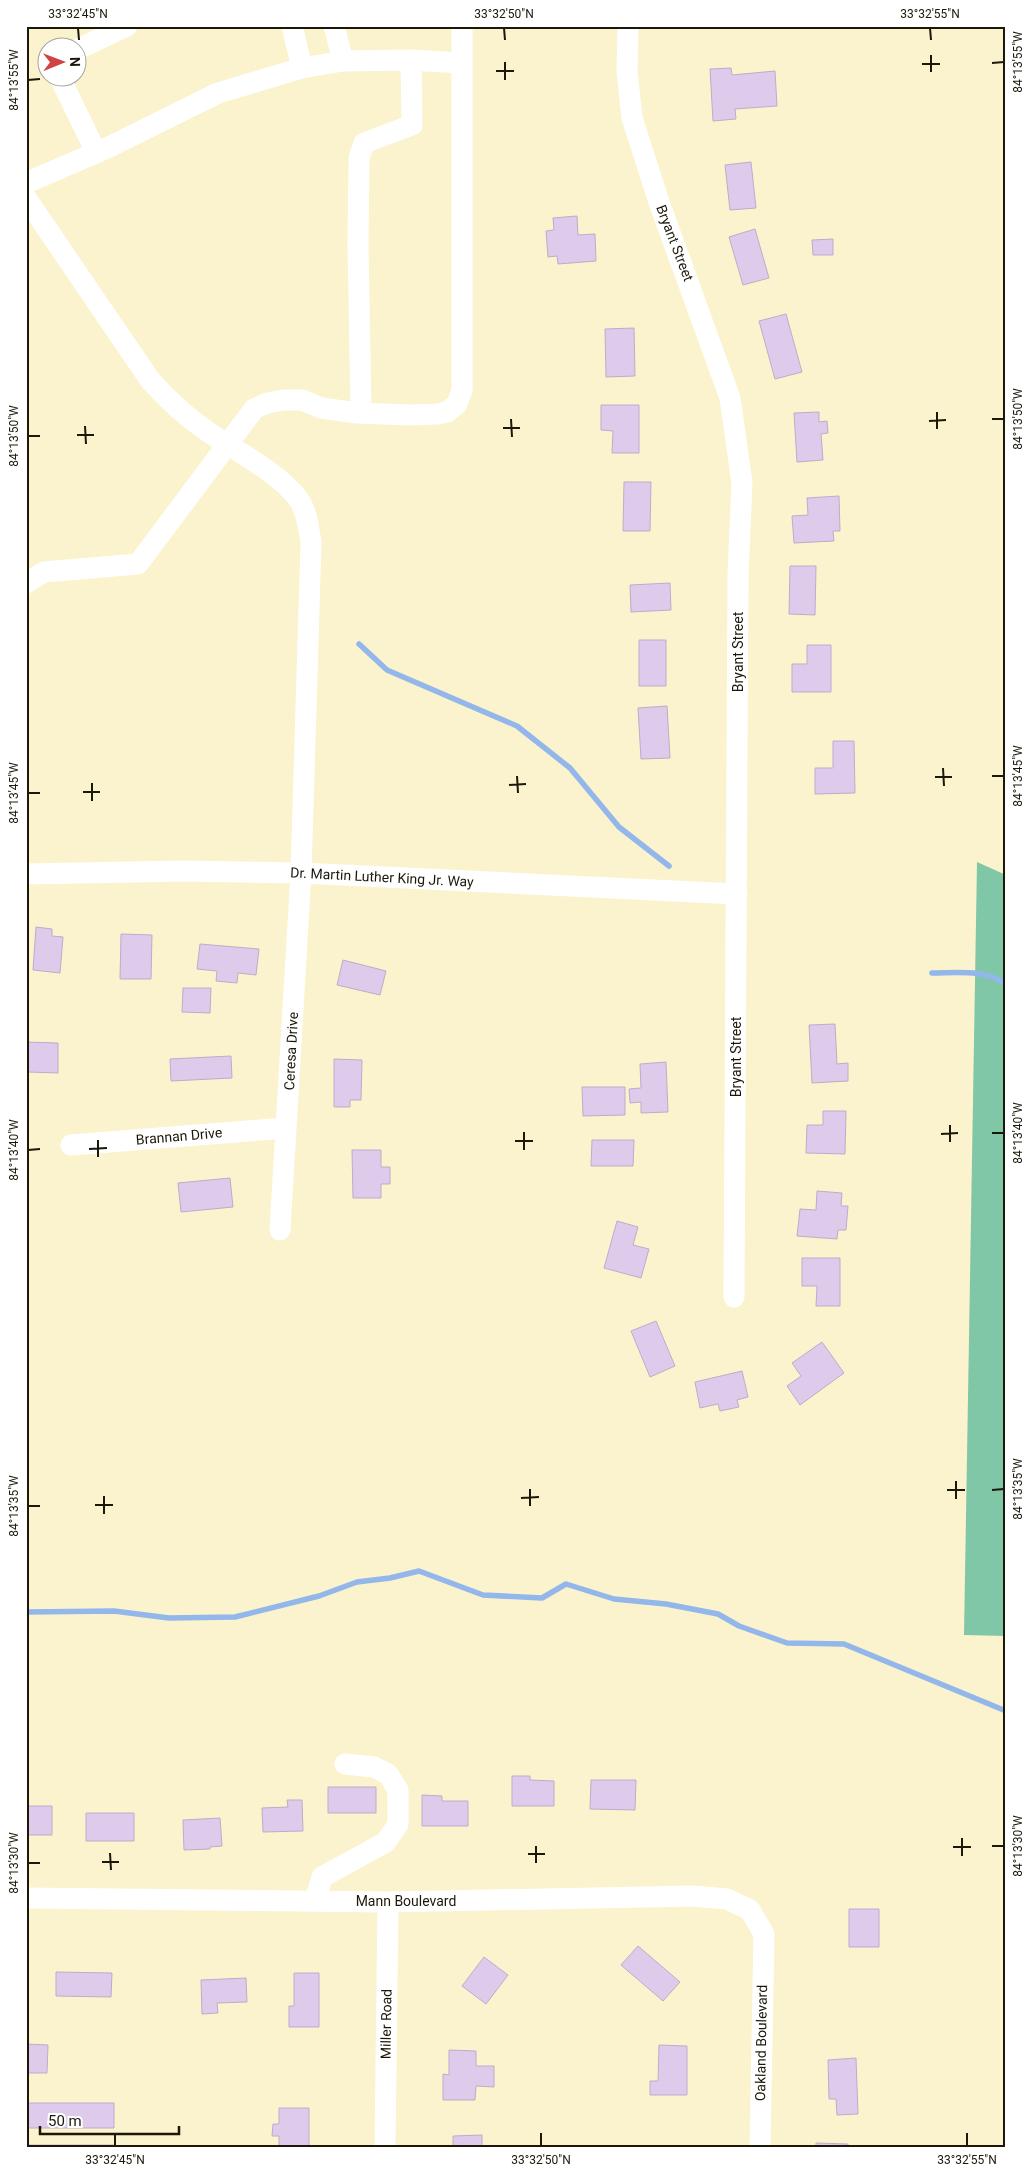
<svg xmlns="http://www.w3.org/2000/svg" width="1032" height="2173" font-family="Roboto,sans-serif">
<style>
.forest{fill:#80c7a7}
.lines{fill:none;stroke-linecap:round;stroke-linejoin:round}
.stream{stroke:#93b6eb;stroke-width:5.5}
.building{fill:#decaea;stroke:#bfabcb}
.minor{stroke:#fff;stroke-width:21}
.ticks{fill:none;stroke:#1b180a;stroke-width:2}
.labels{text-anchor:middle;stroke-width:4.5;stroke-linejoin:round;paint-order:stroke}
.street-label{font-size:14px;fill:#1b180a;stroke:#fff}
.neatline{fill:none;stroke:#1b180a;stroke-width:2}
.ticks-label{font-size:12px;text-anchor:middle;fill:#1b180a}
</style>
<rect width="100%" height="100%" fill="#fbf3cd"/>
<path class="forest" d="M977,862L1006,875V1636L964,1635Z"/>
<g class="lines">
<path class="stream" d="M359,644L387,670L517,726L570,768L619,827L669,866
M932,973C956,973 986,969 1006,984
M26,1612L114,1611L169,1618L235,1617L319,1596L357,1582L390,1578L419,1571L483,1595L542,1598L566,1584L614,1599L666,1604L718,1614L739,1626L787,1643L844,1644L1006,1711"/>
</g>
<path class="building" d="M731,68L732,75L775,71L777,106L735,109L736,119L713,121L710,69Z
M751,162L756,208L730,210L725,165Z
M577,216L578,235L595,234L596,261L558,264L557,256L548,257L546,231L554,230L553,218Z
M755,229L769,278L743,285L729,237Z
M833,239V255H813L812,240Z
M786,314L802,372L775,379L759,321Z
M634,328L635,376L606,377L605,329Z
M601,405H639V453H612L613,431L601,430Z
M819,412V422L827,421L828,433L821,434L823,460L797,462L794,413Z
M624,482H651L650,531H623Z
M839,496L840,531H833L834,541L794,543L792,516L808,515L807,498Z
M790,566H816L815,615L789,614Z
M670,583L671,610L631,612L630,585Z
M639,640H666V686H639Z
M807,645H831V692H792V664H807Z
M667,706L670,758L641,759L638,708Z
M833,741H854L855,793L815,794V768H833Z
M36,927L52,929V936L63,937L60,973L33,970Z
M121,934L152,935L151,979H120Z
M200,944L259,949L256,975L238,973L237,983L216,981L217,971L197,969Z
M343,960L386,971L380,995L337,985Z
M183,988H211L210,1013L182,1012Z
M835,1024L837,1064L848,1063V1081L812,1083L809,1025Z
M26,1042L58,1043V1073L28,1072V1067H26Z
M231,1056L232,1078L171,1081L170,1059Z
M334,1059L362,1060L361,1100H350V1107H334Z
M666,1062L668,1112L641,1113V1102L630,1103L629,1089L641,1088L640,1064Z
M582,1087H625V1115L583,1116Z
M823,1111H846L845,1154L806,1153L807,1125H823Z
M592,1140H634L633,1166H591Z
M352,1150H381V1167H390V1184H381V1198H353Z
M230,1178L233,1207L181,1212L178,1183Z
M817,1191L842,1193L841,1206H848L846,1230H838L837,1239L797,1236L800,1209L816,1210Z
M617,1221L638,1227L633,1245L649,1249L641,1278L604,1268Z
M802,1258H840V1306H816L817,1286H802Z
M656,1321L675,1366L650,1377L631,1331Z
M822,1342L844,1373L800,1405L787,1386L801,1376L792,1363Z
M742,1371L748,1397L737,1400L739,1407L720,1411L718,1404L700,1408L695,1382Z
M512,1776H530V1780L554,1781V1806H512Z
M591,1780H636L635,1810L590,1809Z
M328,1787H376V1813H328Z
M422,1795L442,1796V1801H468V1826H422Z
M287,1800H302L303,1831L263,1832L262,1808L288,1807Z
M26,1806H52V1835H26Z
M86,1813H134V1841H86Z
M220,1818L222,1846L210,1847V1849L184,1850L183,1820Z
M849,1909H879V1947H849Z
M638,1946L680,1982L663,2001L621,1965Z
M484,1957L508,1975L486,2004L462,1986Z
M56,1972L112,1973L111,1997L56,1996Z
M294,1973H319V2027H289V2006H294Z
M246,1978L247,2002L217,2003L218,2013L202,2014L201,1980Z
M26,2044L48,2045L47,2073H26Z
M659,2045L687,2046V2095H650V2081H658Z
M449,2050L476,2051V2066H494V2087L476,2086L475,2100H443V2074L449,2075Z
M856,2058L858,2114L837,2115L836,2099H829L828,2060Z
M26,2103H114V2128H26Z
M279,2108H309V2147H279V2136H272L273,2124H279Z
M482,2135V2147H453V2136Z
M816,2143L848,2144V2147H816Z
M26,2145H116V2147H26Z"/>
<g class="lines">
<path class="minor" d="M292,26L302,68
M462,26V63
M628,26L627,71L632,118L659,202L730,398L742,483L738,574L734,1297
M78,49L127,26
M60,78L96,152
M26,183L107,148L218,93L302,68L343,61L334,26
M26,198L150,380C166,398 184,415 204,429C232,449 279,472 299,500C307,511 309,530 311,543L301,873L280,1230
M361,413L358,244L359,158L364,143L412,125L411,60
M26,583L44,572L138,564L254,409L267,403L284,400H302L321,408L357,413L410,415L437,414L447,412L457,404L462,390V63L411,60L343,61
M26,874L184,871L301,873L737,894
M71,1145L286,1128
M26,1898L388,1902L693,1896L727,1899L750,1910L764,1934L760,2147
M315,1901L322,1877L386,1842L398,1824V1790L388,1774L374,1767L345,1764
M385,2147L388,1902"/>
</g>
<path class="ticks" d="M78,28L79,40M504,28L505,40M930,28L931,40M931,55V72M505,62V80M992,63L1004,62M922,64H940M496,71H514M28,80L40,79M937,412V429M511,419L512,437M992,419H1004M929,421L946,420M85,426L86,444M503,428H520M77,435H94M28,436H40M943,768L944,786M517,776L518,793M992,776H1004M935,777H952M92,783V801M509,785L526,784M83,792H100M28,793H40M950,1125V1142M524,1132V1150M992,1133H1004M941,1134L958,1133M98,1140V1157M515,1141H533M89,1149L107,1148M28,1150L40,1149M956,1481V1499M530,1489V1506M947,1490H965M992,1490L1004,1489M104,1496V1514M521,1498L539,1497M95,1505H113M28,1506H40M962,1838V1856M536,1846V1863M992,1846H1004M953,1847H971M110,1853L111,1870M528,1854H545M102,1862H119M28,1863H40M115,2133V2146M541,2133V2146M967,2133V2146"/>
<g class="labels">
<g class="street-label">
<text transform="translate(675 243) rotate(69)" y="5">Bryant Street</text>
<text transform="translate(738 652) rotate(-90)" y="5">Bryant Street</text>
<text transform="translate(382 877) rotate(3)" y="5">Dr. Martin Luther King Jr. Way</text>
<text transform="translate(291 1051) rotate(-87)" y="5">Ceresa Drive</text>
<text transform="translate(736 1057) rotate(-90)" y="5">Bryant Street</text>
<text transform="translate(179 1136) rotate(-5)" y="5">Brannan Drive</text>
<text x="406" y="1906">Mann Boulevard</text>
<text transform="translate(386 2024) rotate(-89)" y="5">Miller Road</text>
<text transform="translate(761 2043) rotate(-89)" y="5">Oakland Boulevard</text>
</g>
</g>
<rect width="1032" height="2173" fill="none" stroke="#ffffff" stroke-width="55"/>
<g transform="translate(62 62) rotate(89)"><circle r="24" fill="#ffffff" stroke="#a4a39d"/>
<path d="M0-4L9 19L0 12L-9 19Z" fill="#d14242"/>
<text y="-8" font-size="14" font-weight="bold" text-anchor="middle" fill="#1b180a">N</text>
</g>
<path d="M40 2126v8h139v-8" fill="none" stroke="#1b180a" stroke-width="2.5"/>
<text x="48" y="2126" font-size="15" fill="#1b180a" stroke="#ffffff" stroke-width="4" paint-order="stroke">50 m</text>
<rect x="28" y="28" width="976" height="2118" class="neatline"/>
<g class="ticks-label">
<text x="78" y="18">33°32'45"N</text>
<text x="504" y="18">33°32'50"N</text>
<text x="930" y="18">33°32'55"N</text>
<text transform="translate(1018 62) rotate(-90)" y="4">84°13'55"W</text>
<text transform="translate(14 80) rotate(-90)" y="4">84°13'55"W</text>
<text transform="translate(1018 419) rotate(-90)" y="4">84°13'50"W</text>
<text transform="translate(14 436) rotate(-90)" y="4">84°13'50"W</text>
<text transform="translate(1018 776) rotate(-90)" y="4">84°13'45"W</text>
<text transform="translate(14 793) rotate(-90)" y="4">84°13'45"W</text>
<text transform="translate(1018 1133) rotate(-90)" y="4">84°13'40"W</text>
<text transform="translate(14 1150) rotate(-90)" y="4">84°13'40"W</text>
<text transform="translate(1018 1489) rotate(-90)" y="4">84°13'35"W</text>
<text transform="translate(14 1506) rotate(-90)" y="4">84°13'35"W</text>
<text transform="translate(1018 1846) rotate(-90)" y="4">84°13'30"W</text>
<text transform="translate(14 1863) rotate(-90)" y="4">84°13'30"W</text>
<text x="115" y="2164">33°32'45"N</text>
<text x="541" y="2164">33°32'50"N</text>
<text x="967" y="2164">33°32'55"N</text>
</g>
</svg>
